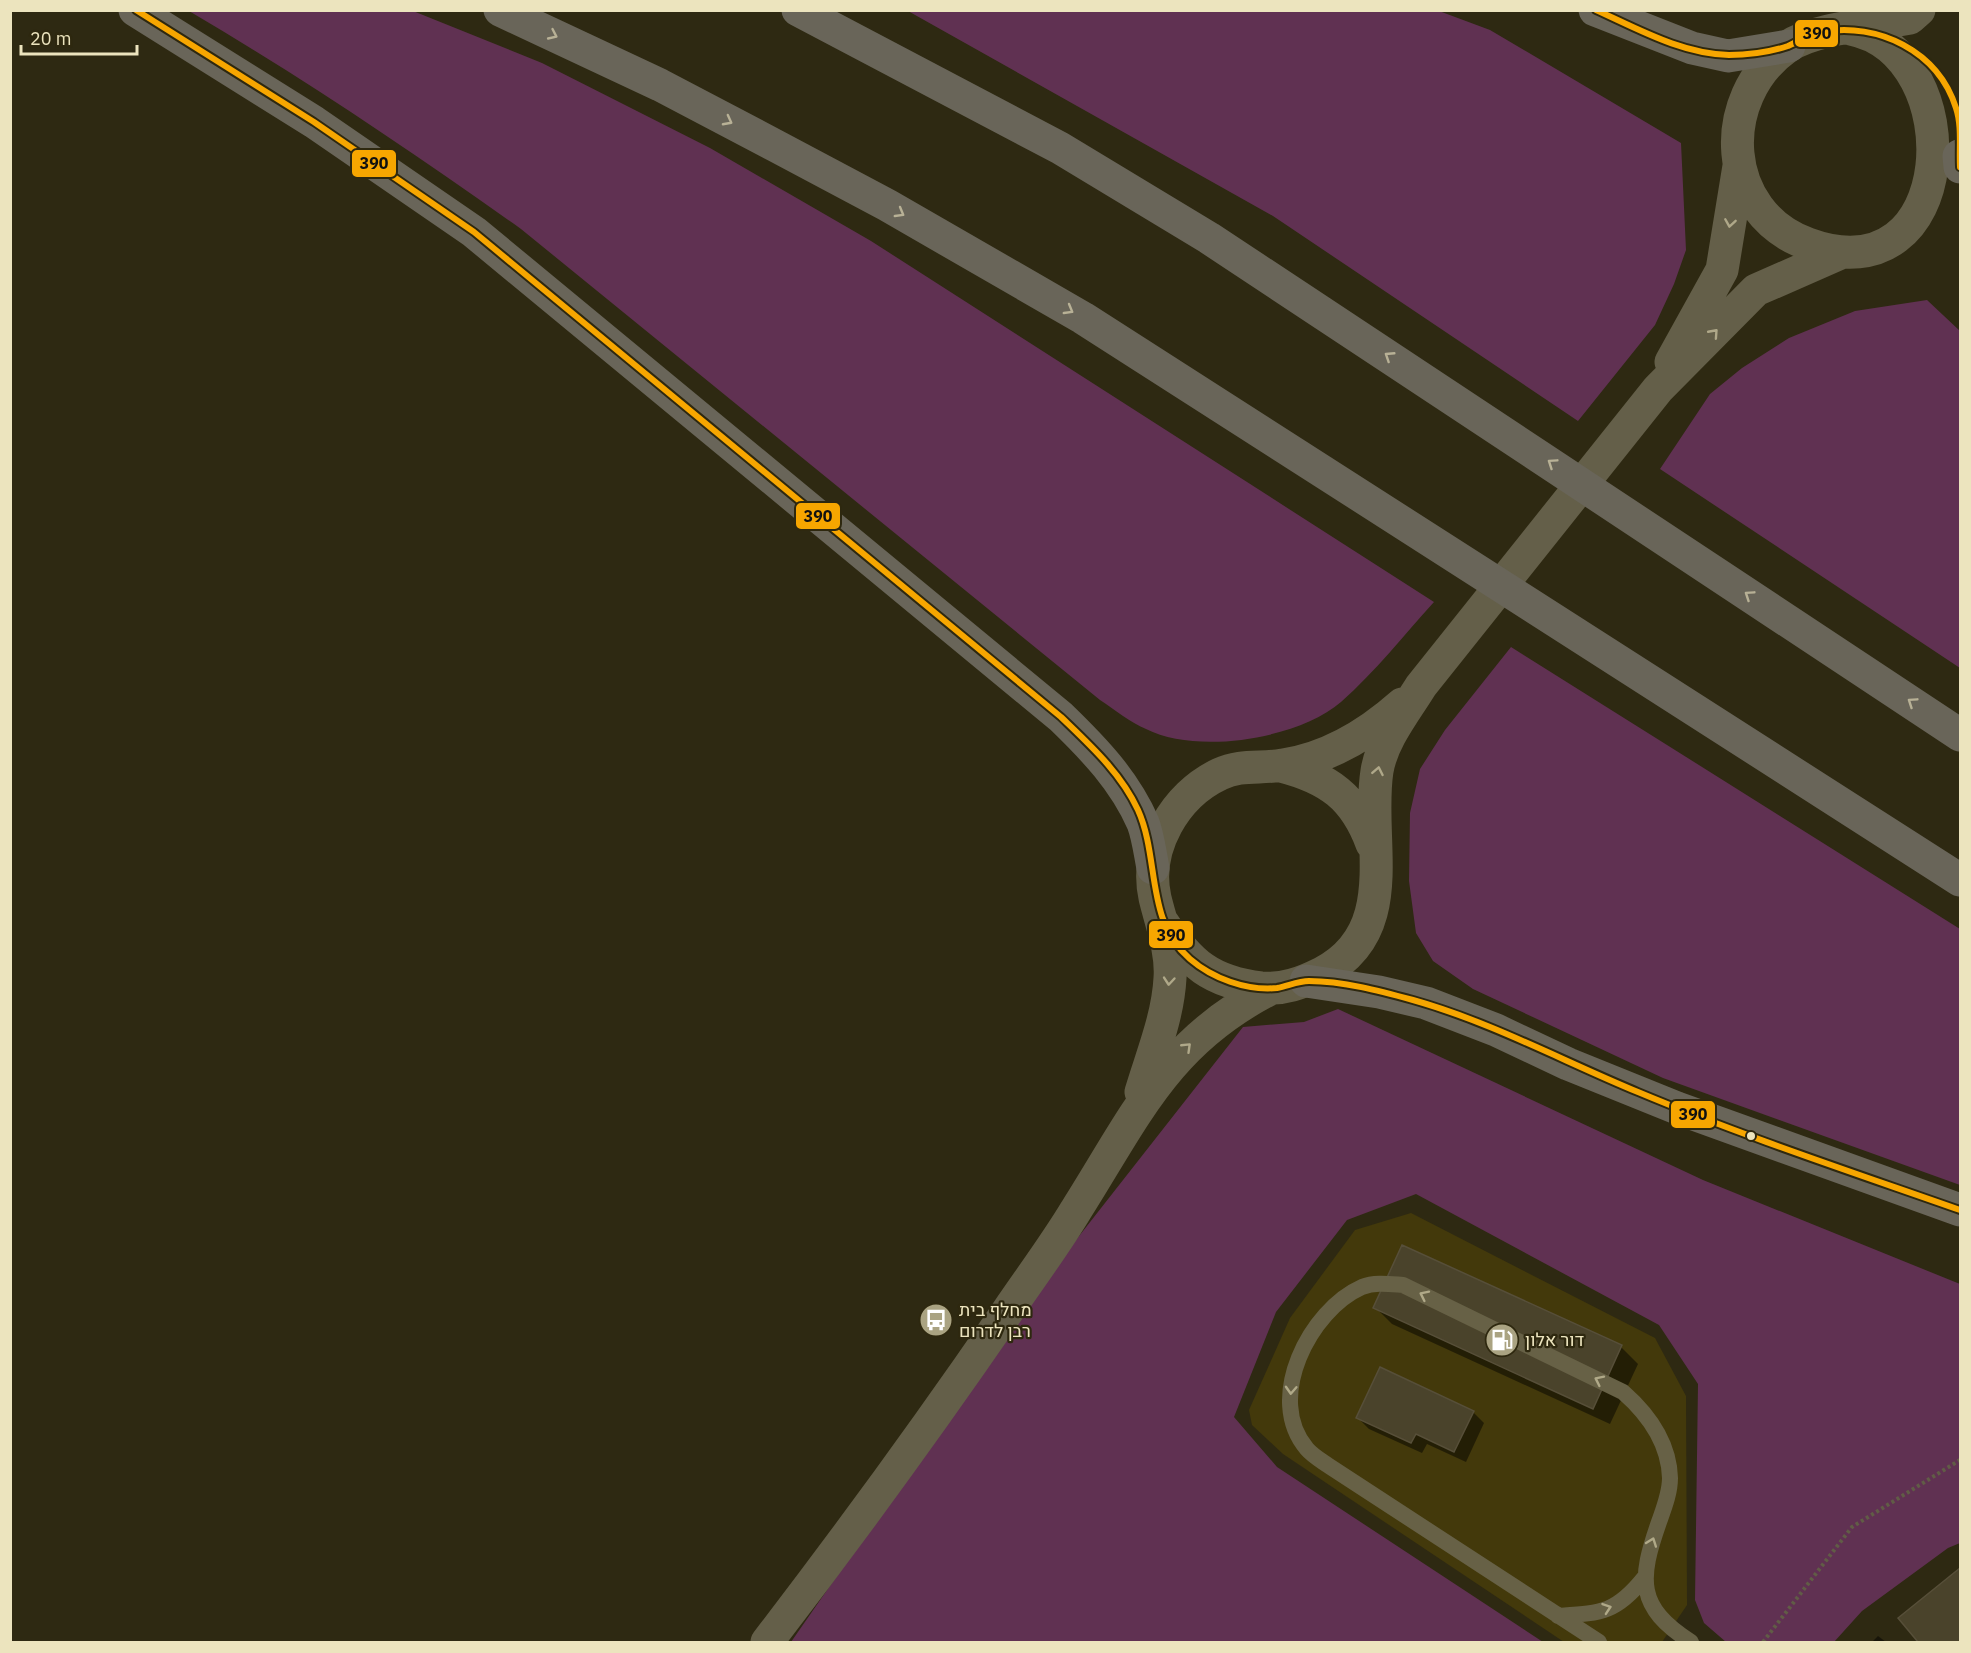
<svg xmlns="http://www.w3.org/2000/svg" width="1971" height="1653" font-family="'IBM Plex Sans',Heebo,sans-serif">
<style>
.built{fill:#43390b}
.green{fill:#603152}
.shadow{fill:#0007}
.building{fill:#4a432b;stroke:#574f39;stroke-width:1.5}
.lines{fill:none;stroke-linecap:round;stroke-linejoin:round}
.path{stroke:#615c46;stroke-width:4;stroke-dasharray:3 3;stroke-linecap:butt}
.service{stroke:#676146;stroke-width:16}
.secondary{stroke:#645f49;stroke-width:33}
.motorway{stroke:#696559;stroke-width:33}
.bus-1-casing{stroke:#2e280f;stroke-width:10}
.bus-1{stroke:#f7a600;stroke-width:6}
.oneway{stroke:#b8b196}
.oneway2{stroke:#afa889}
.oneway3{stroke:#b0a988}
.bus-dot{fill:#ece4be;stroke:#2e280f;stroke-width:2}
.labels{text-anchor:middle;stroke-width:4.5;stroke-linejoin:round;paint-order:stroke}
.poi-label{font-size:18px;fill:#ece4be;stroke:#2e280f;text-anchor:start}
.line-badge{stroke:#2e280f;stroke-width:2}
.pale-badge-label{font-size:16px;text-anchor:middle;font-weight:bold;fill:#111}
</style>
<rect width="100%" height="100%" fill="#2e2912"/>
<path class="built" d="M1411,1213L1655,1338L1686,1396L1687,1605L1662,1642H1564L1283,1454L1252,1425L1249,1410L1290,1318L1355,1230Z"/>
<path class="green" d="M189,11H413L542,63L710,148L871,241L1434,602C1404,635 1375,672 1341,702C1298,739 1197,755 1146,729C1130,722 1115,710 1100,700L521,229C413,152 303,78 189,11Z
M908,11H1439L1490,30L1681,143L1686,250L1674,284L1655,325L1578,421L1273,216Z
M1927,300L1960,331V668L1660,469L1710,394L1742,368L1789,338L1855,311Z
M1511,647L1960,929V1185L1663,1078L1473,989L1433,961L1416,933L1409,881L1410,813L1420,769L1445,730Z
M1338,1009L1703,1180L1960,1284V1543L1948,1548L1862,1611L1834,1642H1726L1704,1623L1695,1600L1698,1384L1659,1325L1416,1194L1347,1220L1276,1312L1234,1417L1277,1467L1543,1642H791L1025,1305L1243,1027L1304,1022Z"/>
<path class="shadow" d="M1375,1307L1621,1347L1638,1364L1610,1424L1392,1324Z
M1473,1412L1484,1423L1466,1462L1427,1444L1422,1453L1369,1429L1358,1418Z
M1960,1570V1642H1920L1901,1619Z
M1878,1636L1886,1642H1872Z"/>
<path class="building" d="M1402,1245L1622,1345L1593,1409L1373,1308Z
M1380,1367L1474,1411L1454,1452L1416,1434L1411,1443L1356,1418Z
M1960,1568V1642H1918L1898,1618Z"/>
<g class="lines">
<path class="path" d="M1763,1642L1852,1527L1960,1460"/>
<path class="service" d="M1558,1616C1601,1613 1616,1613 1644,1578
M1599,1642L1329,1466C1322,1461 1313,1456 1307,1449C1264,1399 1310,1310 1362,1287C1375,1282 1389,1284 1403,1285L1623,1392C1648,1414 1669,1443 1670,1478C1670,1493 1664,1508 1659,1522C1639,1579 1636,1607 1691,1642"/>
<path class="secondary" d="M1851,29C1971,53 1961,300 1808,244C1721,213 1715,98 1787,47C1816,27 1874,25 1910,18L1919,10
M1671,362L1722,270L1739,166
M1281,766C1328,778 1355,797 1372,844
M1163,923C1190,964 1211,982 1261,988C1283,990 1302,983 1322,973C1403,931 1366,841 1377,771C1382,740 1405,712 1421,686L1658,389L1756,290L1843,252
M1141,1092C1152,1055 1168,1017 1170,978C1172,951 1161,923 1155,898C1144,848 1175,795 1220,774C1241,764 1261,769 1283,765C1329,758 1367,735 1402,704
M767,1642C850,1534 930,1424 1007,1312C1030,1278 1055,1245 1076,1210C1135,1117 1166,1042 1270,989"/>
<path class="motorway" d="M135,10L314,122L474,232L1061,717C1094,749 1124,780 1143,823C1148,836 1150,853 1153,868
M500,10L660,85L776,146L887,205L1083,318L1960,880
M798,10L1060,148L1209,238L1960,735
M1595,10L1692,48L1728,56L1789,46
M1959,156L1960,167
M1306,981L1379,992L1426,1003L1496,1030L1568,1064L1677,1108L1960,1210"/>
<g class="bus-1-casing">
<path id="bus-1" d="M136,10L314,122L474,232L1061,717C1090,745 1121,773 1138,810C1160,859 1145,921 1190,959C1212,978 1246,991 1277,988C1288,986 1298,981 1309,981C1343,981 1380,991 1413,1000C1491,1022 1563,1061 1638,1092C1743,1136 1852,1172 1960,1210
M1596,10C1638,29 1682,54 1729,55C1749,55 1770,52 1788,46C1799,41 1810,34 1822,32C1878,22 1938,51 1956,108C1962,126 1959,148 1960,167"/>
</g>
<use href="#bus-1" class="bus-1"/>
</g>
<defs><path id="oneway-chevron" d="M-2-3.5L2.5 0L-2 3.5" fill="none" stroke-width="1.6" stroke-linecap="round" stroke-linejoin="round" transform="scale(1.5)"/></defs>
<g class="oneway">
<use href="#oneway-chevron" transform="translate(553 35) rotate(25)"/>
<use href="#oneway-chevron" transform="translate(728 121) rotate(28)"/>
<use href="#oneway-chevron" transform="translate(900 213) rotate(30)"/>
<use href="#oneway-chevron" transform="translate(1069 310) rotate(30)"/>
<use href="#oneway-chevron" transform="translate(1389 356) rotate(-147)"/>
<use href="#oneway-chevron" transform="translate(1552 463) rotate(-146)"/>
<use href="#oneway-chevron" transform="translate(1749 595) rotate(-146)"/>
<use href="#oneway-chevron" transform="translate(1912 702) rotate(-146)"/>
</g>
<g class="oneway2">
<use href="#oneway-chevron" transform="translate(1730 223) rotate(99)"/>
<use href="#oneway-chevron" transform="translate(1714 333) rotate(-48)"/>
<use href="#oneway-chevron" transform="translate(1378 771) rotate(-79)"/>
<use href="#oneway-chevron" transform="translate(1169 981) rotate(95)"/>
<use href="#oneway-chevron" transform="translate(1187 1047) rotate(-44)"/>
</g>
<g class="oneway3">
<use href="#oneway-chevron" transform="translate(1424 1295) rotate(-154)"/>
<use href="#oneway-chevron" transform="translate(1599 1380) rotate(-154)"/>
<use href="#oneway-chevron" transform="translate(1291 1390) rotate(93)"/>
<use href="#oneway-chevron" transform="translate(1652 1542) rotate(-70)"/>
<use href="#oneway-chevron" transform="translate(1607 1608) rotate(-19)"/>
</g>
<defs>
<g id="bus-disc" transform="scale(1.725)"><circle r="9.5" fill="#aaa382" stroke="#2e280f"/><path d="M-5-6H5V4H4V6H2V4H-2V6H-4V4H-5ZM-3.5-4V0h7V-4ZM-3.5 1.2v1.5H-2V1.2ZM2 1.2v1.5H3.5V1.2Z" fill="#fff"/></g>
<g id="fuel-disc" transform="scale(1.725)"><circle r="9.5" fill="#aaa382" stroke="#2e280f"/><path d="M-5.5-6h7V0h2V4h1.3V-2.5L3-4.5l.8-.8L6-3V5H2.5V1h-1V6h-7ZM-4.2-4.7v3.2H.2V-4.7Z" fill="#fff"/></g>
</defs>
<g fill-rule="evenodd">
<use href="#bus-disc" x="936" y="1320"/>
<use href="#fuel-disc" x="1502" y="1340"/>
</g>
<circle class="bus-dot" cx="1751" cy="1136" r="5"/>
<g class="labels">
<g class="poi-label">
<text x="959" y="1316">מחלף בית<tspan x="959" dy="21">רבן לדרום</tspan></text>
<text x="1525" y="1346">דור אלון</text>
</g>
</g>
<g class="line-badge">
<rect x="1794" y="19" width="45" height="29" rx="6" fill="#f7a600"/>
<rect x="351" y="149" width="46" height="29" rx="6" fill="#f7a600"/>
<rect x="795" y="502" width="46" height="28" rx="6" fill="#f7a600"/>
<rect x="1148" y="920" width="46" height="29" rx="6" fill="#f7a600"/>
<rect x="1670" y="1100" width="46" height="29" rx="6" fill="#f7a600"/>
</g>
<g class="pale-badge-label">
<text x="1817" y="39">390</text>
<text x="374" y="169">390</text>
<text x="818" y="522">390</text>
<text x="1171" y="941">390</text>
<text x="1693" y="1120">390</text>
</g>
<rect width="1971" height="1653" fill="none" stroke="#ece4be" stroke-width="24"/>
<path d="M21 45v9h116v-9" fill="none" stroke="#ece4be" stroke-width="3"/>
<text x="30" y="45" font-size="18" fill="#ece4be" stroke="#2e280f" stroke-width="4.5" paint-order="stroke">20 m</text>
</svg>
